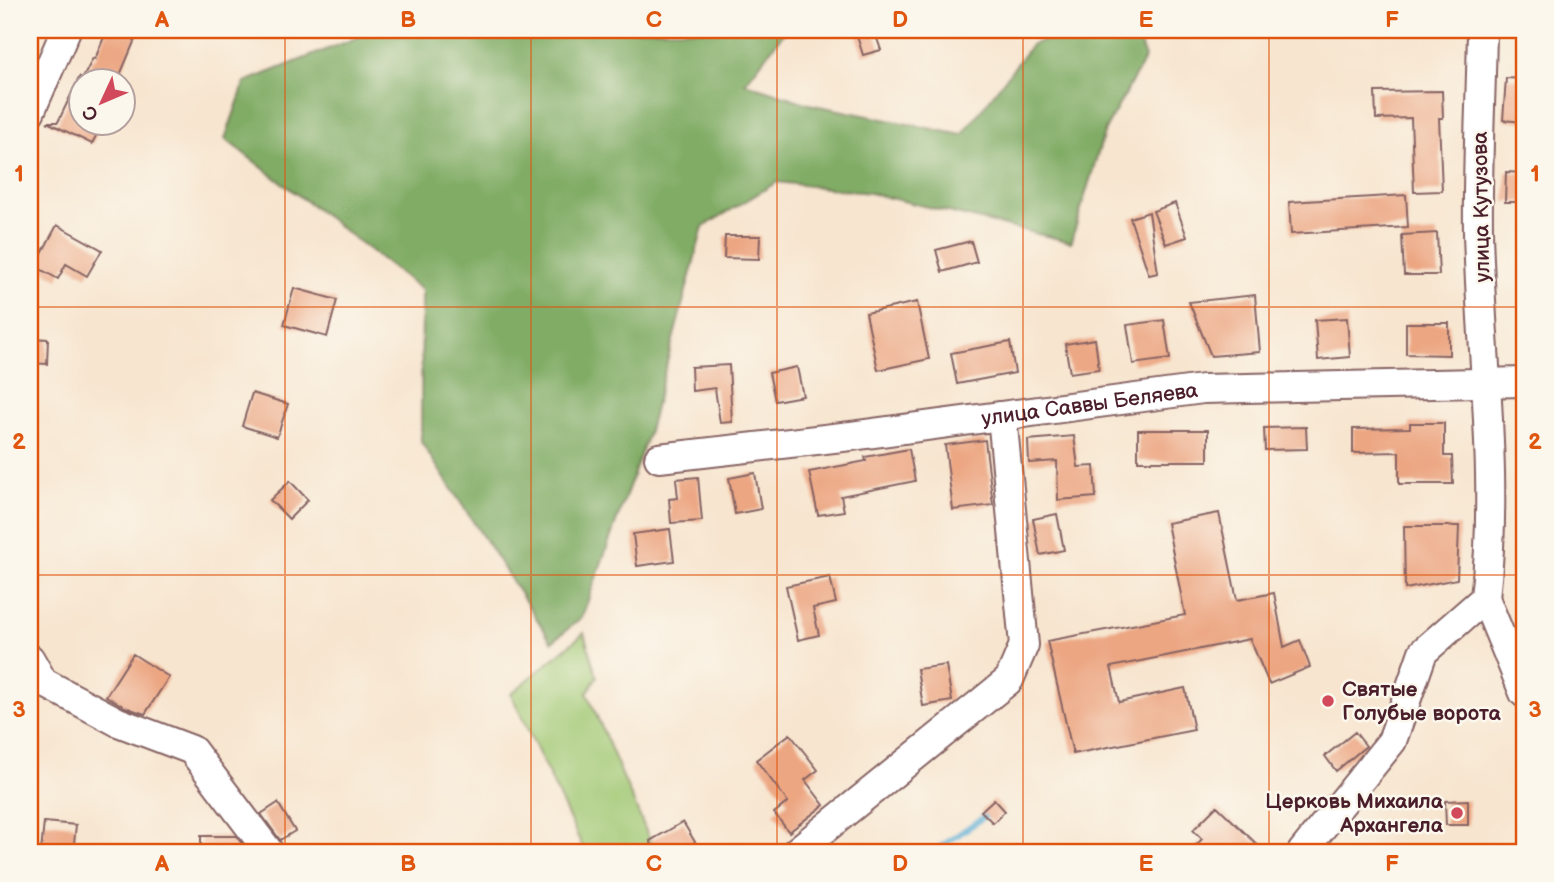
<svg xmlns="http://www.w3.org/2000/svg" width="1554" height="882" font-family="'Balsamiq Sans',sans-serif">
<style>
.green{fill:#a0c873;stroke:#75744f;stroke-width:2}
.forest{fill:#80ac65;stroke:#656648;stroke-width:2}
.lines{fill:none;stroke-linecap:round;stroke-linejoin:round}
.stream{stroke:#57aad2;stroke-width:6}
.building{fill:#eca682}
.minor-casing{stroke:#876464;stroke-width:32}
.minor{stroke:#fff;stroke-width:28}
.grid{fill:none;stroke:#e0560e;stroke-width:2;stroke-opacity:0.55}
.poi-dot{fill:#d1495b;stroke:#fbf7ec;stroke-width:2.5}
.labels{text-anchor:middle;stroke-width:5;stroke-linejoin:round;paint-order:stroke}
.street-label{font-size:21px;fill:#4a1f2b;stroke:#fbf7ec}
.poi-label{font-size:21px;font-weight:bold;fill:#4a1f2b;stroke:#fbf7ec;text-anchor:start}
.neatline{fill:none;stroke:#e0560e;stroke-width:2.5}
.grid-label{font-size:23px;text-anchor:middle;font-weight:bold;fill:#e0560e}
</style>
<rect width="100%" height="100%" fill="#fbf7ec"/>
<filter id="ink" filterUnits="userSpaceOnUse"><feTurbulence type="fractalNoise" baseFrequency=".0143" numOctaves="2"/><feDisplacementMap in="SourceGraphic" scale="14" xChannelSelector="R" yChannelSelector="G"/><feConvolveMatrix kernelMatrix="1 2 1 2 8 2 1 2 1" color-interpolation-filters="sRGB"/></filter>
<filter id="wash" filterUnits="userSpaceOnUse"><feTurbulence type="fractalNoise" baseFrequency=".00686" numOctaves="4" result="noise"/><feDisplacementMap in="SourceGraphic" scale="28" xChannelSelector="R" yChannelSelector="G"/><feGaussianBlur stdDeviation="1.57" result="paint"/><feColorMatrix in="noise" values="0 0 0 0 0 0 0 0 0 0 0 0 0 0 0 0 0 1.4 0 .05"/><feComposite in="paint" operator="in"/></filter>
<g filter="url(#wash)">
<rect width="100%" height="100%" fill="#f7e5cf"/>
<path class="green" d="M584,633L597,677L587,693L655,852H585L511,694Z"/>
<path class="forest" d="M376,30H786L745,83L809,104L962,135L1032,44L1081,30H1135L1145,58L1105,130L1071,242L870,193L777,182L703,227L648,434L582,617L552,642L421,442L422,290L225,139L245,82Z"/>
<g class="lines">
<path class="stream" d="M933,852L991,812"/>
</g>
<g id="blocks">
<path class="building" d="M107,30H139L118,80H82L93,58L95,59Z
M855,30H874L881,50L863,55Z
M80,76V122H103L92,144L47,122H58Z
M1506,78L1524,79V122L1503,120Z
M1442,91L1443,118H1439L1442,191L1414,192L1411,118L1376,119L1375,92Z
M1506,172L1524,173V202H1505Z
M1406,195L1408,227L1291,234L1289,202Z
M1175,203L1187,237L1166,244L1153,211Z
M1149,212L1158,273L1149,275L1130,218Z
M57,225L102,250L87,276L66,264L58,279L35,266Z
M1437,233L1439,275H1404L1402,235Z
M725,236H760L759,259L724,258Z
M971,241L977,262L942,272L936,250Z
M294,288L337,300L327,337L284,325Z
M1255,295L1260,352L1211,356L1189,302Z
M917,302L929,359L878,370L866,313Z
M1347,318L1350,357L1318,360L1315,320Z
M1164,320L1170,359L1133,364L1127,325Z
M1406,323H1449V355L1406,354Z
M30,338L48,339L47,364L30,363Z
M1095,339L1099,369L1070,373L1065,344Z
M1010,342L1015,373L957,384L951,353Z
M729,365L732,422L720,423L715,388L692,391L691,367Z
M797,367L803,396L775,401L769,373Z
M252,393L288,404L277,437L242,426Z
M1410,423H1444V456H1452L1453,484H1399V452L1353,453V429L1410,428Z
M1306,427L1307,449L1265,450L1264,428Z
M1138,430H1208V461H1138Z
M1074,436L1078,467L1094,466L1096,497L1058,500L1057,461L1029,463L1028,440Z
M985,440L993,505L953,510L945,445Z
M909,449L915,481L841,496L844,511L818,515L809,472L866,461L865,457Z
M755,473L761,509L735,514L729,478Z
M698,477L702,521L671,523L669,499L678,498L676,479Z
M290,481L308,500L289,519L270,500Z
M1219,513L1237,600L1274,593L1284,647L1300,640L1310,667L1269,684L1250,639L1111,667L1119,702L1185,688L1194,730L1073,754L1047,641L1185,615L1167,523Z
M1057,514L1064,550L1040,555L1033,519Z
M1404,526H1459L1457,579L1405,589Z
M670,529L674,561L637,566L633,534Z
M830,577L836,603L813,608L819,635L798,640L786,586Z
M133,654L169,677L145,714L125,707L106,696Z
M946,665L952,701L923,706L917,669Z
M1355,732L1366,746L1336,771L1325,756Z
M790,734L818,770L805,780L824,805L789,832L774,813L788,802L756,760Z
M994,799L1005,811L993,823L981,811Z
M1468,800V825H1446L1445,801Z
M278,803L295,831L280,840L261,814Z
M1217,806L1265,852H1190L1202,839L1193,830Z
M44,822L76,825L73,852H41Z
M683,822L701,852H656L650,841Z
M201,836H236L248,852H201Z"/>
</g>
</g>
<g filter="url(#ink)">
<use href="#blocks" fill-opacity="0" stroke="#876464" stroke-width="2"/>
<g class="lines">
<g class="minor-casing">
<g id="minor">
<path d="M30,112L66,30"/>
<path id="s1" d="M659,458L851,436L1203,389L1524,382"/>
<path d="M1485,598L1524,693"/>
<path d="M30,659L43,682L118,722L192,750L269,852"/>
<path d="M796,852L1009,680L1024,645L1002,416"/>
<path d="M1302,852L1392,741L1423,652L1485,598C1499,477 1481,354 1478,232C1477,165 1481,97 1482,30"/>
</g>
</g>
<use href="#minor" class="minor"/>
</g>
</g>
<path class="grid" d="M285,30V852M531,30V852M777,30V852M1023,30V852M1269,30V852M30,307H1524M30,575H1524"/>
<g class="poi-dot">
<circle cx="1328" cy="701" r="7"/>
<circle cx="1457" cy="813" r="7"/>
</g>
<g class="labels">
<g class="street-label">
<text transform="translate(1481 207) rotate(-91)" y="7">улица Кутузова</text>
<text dy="7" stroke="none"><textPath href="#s1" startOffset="434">улица Саввы Беляева</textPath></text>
</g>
<g class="poi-label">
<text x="1342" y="696">Святые<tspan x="1342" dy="24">Голубые ворота</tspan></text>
<text x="1443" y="808" text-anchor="end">Церковь Михаила<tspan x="1443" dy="24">Архангела</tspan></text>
</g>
</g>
<rect width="1554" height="882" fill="none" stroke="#fbf7ec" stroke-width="77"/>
<g transform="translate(102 102) rotate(226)"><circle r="33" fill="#fbf7ec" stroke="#b4a19f" stroke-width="2"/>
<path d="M0-5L12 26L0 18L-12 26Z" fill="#d1495b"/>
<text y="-10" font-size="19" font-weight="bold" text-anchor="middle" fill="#4a1f2b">С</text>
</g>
<rect x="38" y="38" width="1478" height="806" class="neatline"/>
<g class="grid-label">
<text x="162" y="27">A</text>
<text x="408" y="27">B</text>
<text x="654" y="27">C</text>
<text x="900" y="27">D</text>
<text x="1146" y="27">E</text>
<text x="1392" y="27">F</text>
<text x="19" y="181">1</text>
<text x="1535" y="181">1</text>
<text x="19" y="449">2</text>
<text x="1535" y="449">2</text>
<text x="19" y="717">3</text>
<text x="1535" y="717">3</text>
<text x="162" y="871">A</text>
<text x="408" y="871">B</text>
<text x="654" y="871">C</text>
<text x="900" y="871">D</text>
<text x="1146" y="871">E</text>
<text x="1392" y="871">F</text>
</g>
</svg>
